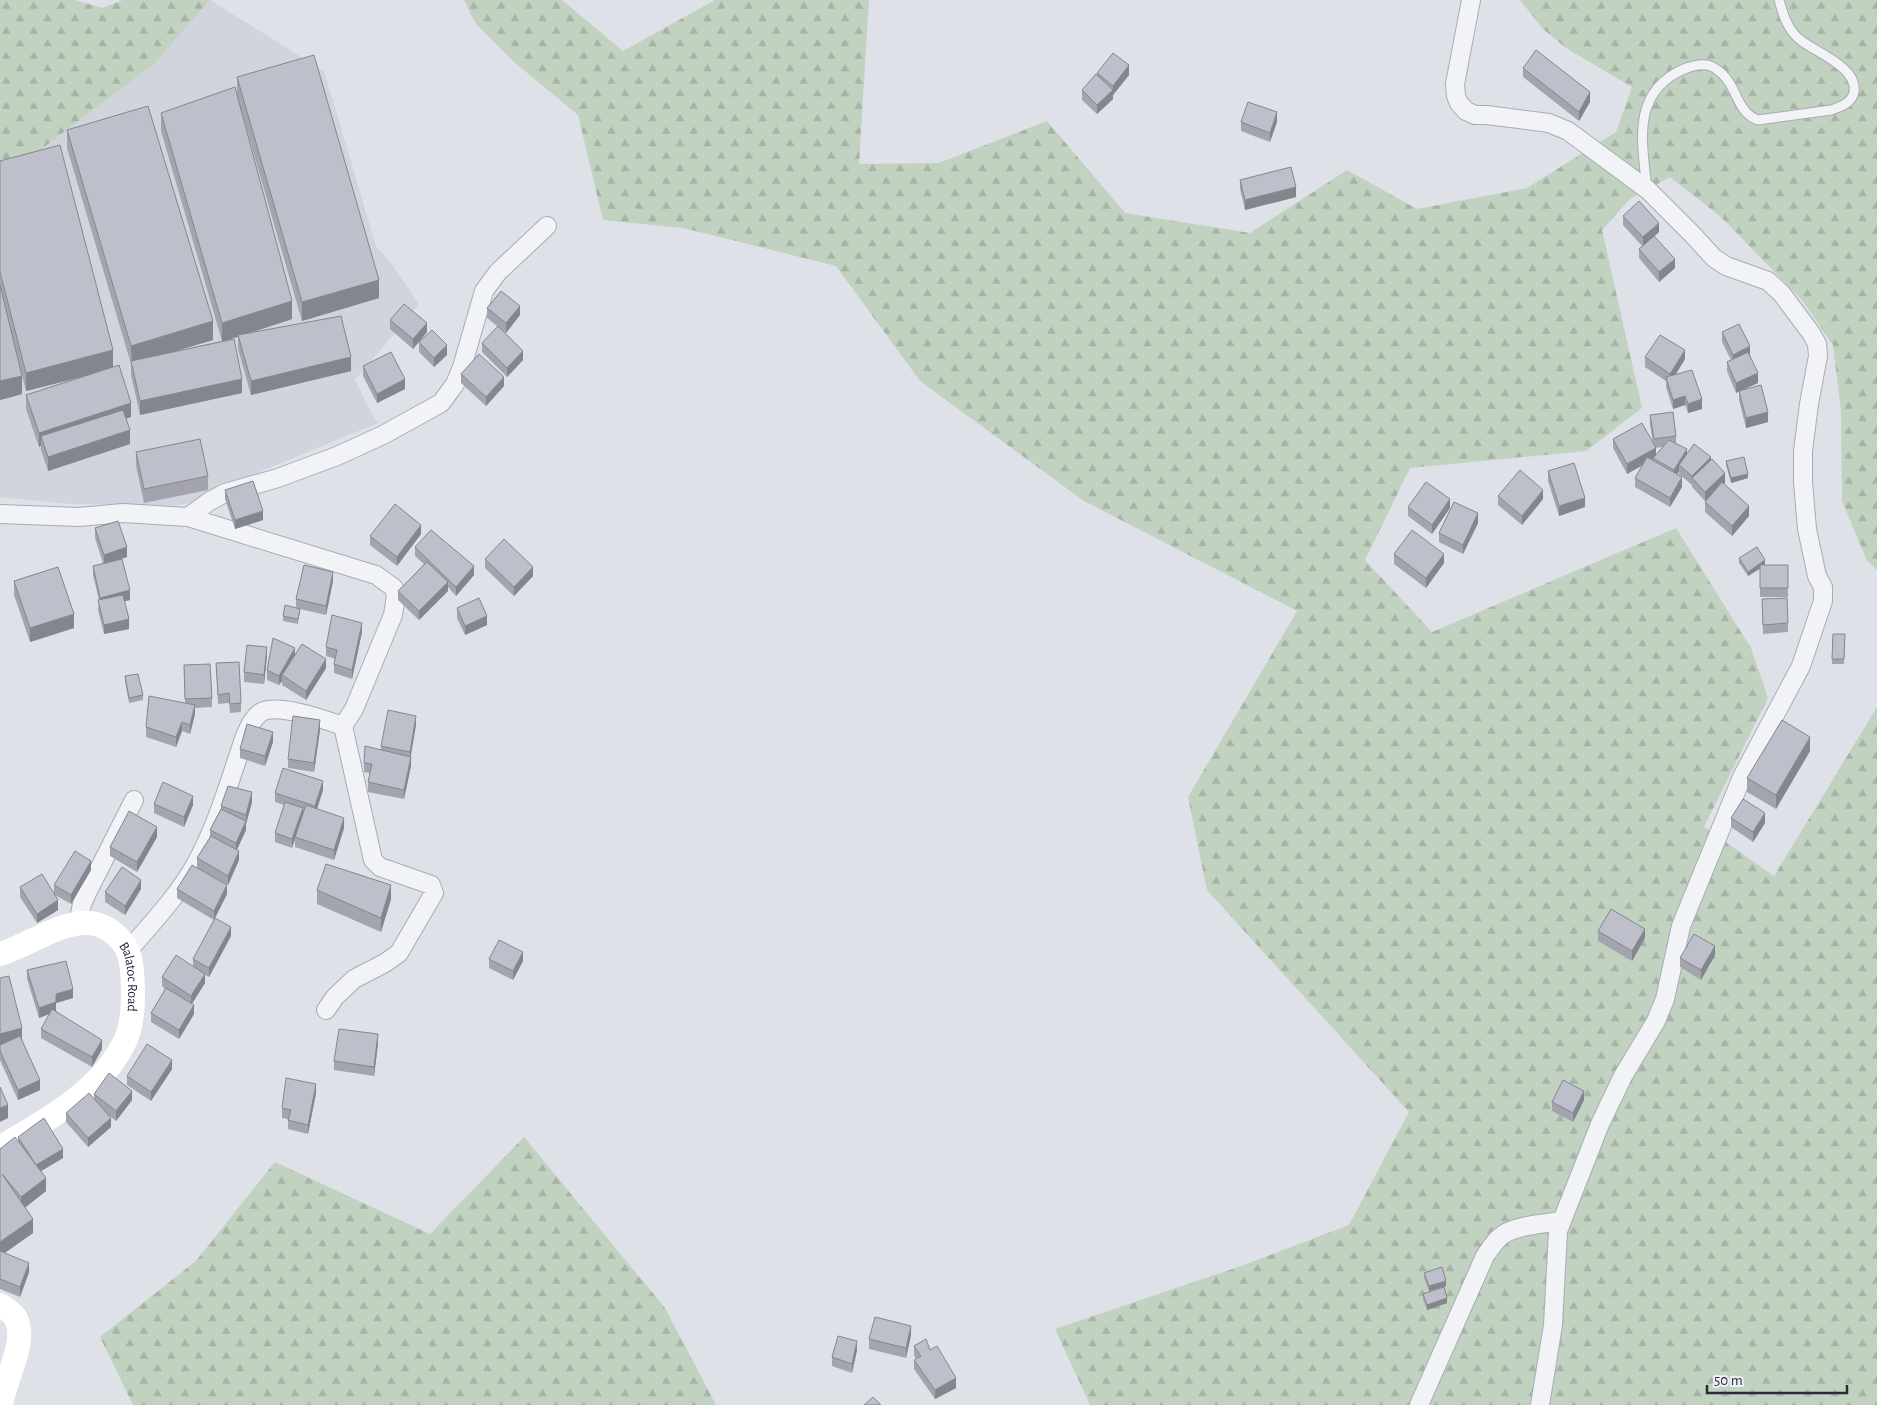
<svg xmlns="http://www.w3.org/2000/svg" width="1877" height="1405" font-family="'Alegreya Sans',sans-serif">
<style>
.built{fill:#d1d3dd}
.forest{fill:url(#forest-firs)}
.lines{fill:none;stroke-linecap:round;stroke-linejoin:round}
.service-casing{stroke:#a8aab6;stroke-width:11}
.minor-casing{stroke:#a8aab6;stroke-width:20}
.service{stroke:#f2f3f7;stroke-width:9}
.minor{stroke:#f2f3f7;stroke-width:18}
.secondary{stroke:#fff;stroke-width:24}
.wall{fill:#a3a4af;fill-rule:evenodd}
.shaded-wall{fill:#84868e}
.building{fill:#bdbfcb;stroke:#84868e}
.labels{text-anchor:middle;stroke-width:5;stroke-linejoin:round;paint-order:stroke}
.street-label{font-size:14px;fill:#282b40;stroke:#eff0f6}
</style>
<defs>
<pattern id="forest-firs" width="22" height="20" patternUnits="userSpaceOnUse" patternTransform="scale(1.25)"><rect width="22" height="20" fill="#c1d2c0"/><path d="M5 1l3.5 6h-7zM16 11l3.5 6h-7z" fill="#a6b4a6"/></pattern>
</defs>
<rect width="100%" height="100%" fill="#dfe1e9"/>
<path class="built" d="M210,0L324,71L376,246L391,263L419,304L355,380L367,405L378,423L218,489L191,503L175,505L72,504L0,497V166L31,157L154,64Z"/>
<path class="forest" d="M0,0H75L102,8L123,0H210L154,64L31,157L0,166Z
M464,0H562L623,51L715,0H869L859,164L939,163L1047,121L1125,213L1250,233L1347,170L1417,209L1527,188L1616,132L1632,87L1566,48L1543,29L1520,0H1877V570L1867,561L1842,501L1841,411L1833,345L1802,300L1721,217L1670,177L1630,199L1602,230L1642,408L1586,451L1410,468L1365,560L1432,632L1676,528L1751,648L1768,698L1704,827L1774,876L1877,707V1405H1090L1055,1329L1241,1266L1349,1225L1409,1112L1207,890L1188,797L1297,611L1084,501L920,381L836,266L683,228L603,220L578,115L514,62L476,24Z
M524,1137L665,1308L716,1405H133L100,1337L196,1261L275,1162L430,1234Z"/>
<g class="lines">
<g class="service-casing">
<path id="service" d="M1647,189C1642,142 1631,92 1684,69C1694,65 1707,62 1716,69C1739,84 1734,111 1758,120L1831,110C1840,107 1852,103 1854,92C1858,66 1813,52 1798,38C1787,28 1783,14 1779,0"/>
</g>
<g class="minor-casing">
<path id="minor" d="M1471,0L1455,84L1456,96L1459,103L1466,111L1475,115H1487L1549,123L1568,131L1648,190L1692,234L1714,258L1726,266L1768,281L1782,294L1811,333L1817,344L1818,356L1809,404L1803,451V482L1807,529L1817,576L1823,587V601L1801,666L1742,777L1681,926L1665,999L1656,1021L1623,1076L1600,1124L1558,1231L1553,1325L1540,1405
M0,514L79,517L123,513L188,517L376,575L394,588L396,596L393,615L354,709L343,726L373,860L380,867L431,885L434,893L399,953L385,963L354,979L335,997L326,1010
M188,517L210,501L225,493L278,478L337,456L383,435L441,403L455,384L462,367L484,291L498,272L547,226
M78,923L82,904L88,891L134,800
M128,951C151,924 176,898 194,867C217,827 230,779 245,736C249,727 252,719 260,713C276,702 325,720 343,726
M1419,1405L1485,1256C1490,1249 1494,1242 1500,1237C1513,1225 1544,1224 1562,1221"/>
</g>
<use href="#service" class="service"/>
<use href="#minor" class="minor"/>
<g class="secondary">
<path id="s1" d="M0,954C28,946 60,921 89,923C107,924 126,940 130,958C133,971 133,982 133,996C133,1013 131,1032 122,1047C97,1094 44,1121 0,1148"/>
<path d="M0,1305C5,1308 11,1312 15,1317C29,1340 4,1380 1,1405"/>
</g>
</g>
<path class="wall" d="M1523,68L1590,102L1579,121L1523,77Z
M1097,73L1129,75L1113,95V99L1097,114L1082,100V90L1097,75Z
M237,77L379,298L302,321L240,106L292,319L246,334L351,371L251,395L238,349V336L227,340L242,393L140,415L131,375V364L67,148V130L213,340L172,352L222,341L161,131V113L237,94Z
M1241,122H1277L1270,142L1241,131Z
M0,161L113,367L131,417L126,418L130,444L48,471L41,450V446L39,447L26,409V395L85,376L26,391L19,364L22,394L0,400Z
M1240,180L1296,197L1245,210L1240,189Z
M1623,216L1659,232L1654,236L1675,268L1659,282L1639,258V249L1642,246L1623,225Z
M487,308L520,315L506,333L487,318Z
M390,320L427,332L413,349L390,329Z
M1722,332L1750,356L1758,383L1740,391L1768,422L1746,428L1739,400V391L1736,393L1727,371V362L1731,360L1722,342Z
M419,342L447,355L434,367L419,352Z
M482,343L523,360L507,377L482,352Z
M1645,357L1685,359L1675,375L1702,409L1688,413L1685,405L1673,409L1666,387V381L1645,367Z
M363,366L405,389L377,403L363,376Z
M461,374L504,386L486,406L461,383Z
M1650,415L1676,436V444L1687,454L1711,461L1725,483L1724,484L1749,516L1732,536L1705,512V502L1708,498L1705,501L1692,487V485L1679,474V471L1677,475L1682,487L1670,507L1635,487V478L1643,465L1627,474L1613,448V439L1653,444L1650,424ZM1663,447L1656,455L1655,448Z
M136,452L208,476V490L144,503L136,466Z
M1726,461L1748,478L1731,483L1726,465Z
M1548,471L1585,507L1559,516L1548,481Z
M225,490L263,520L235,529L225,499Z
M1498,496L1543,499L1522,525L1498,505Z
M1408,507L1450,508L1432,534L1408,516Z
M1478,523L1463,554L1439,542V533Z
M95,528L127,557L115,561L130,600L124,601L129,629L104,634L98,610L99,600L93,575V566L103,563L95,538Z
M421,534L397,566L370,545V536Z
M415,547L474,575L456,596L448,587V591L419,620L398,600V591L424,564L415,556Z
M1394,554L1444,563L1426,588L1394,564Z
M1739,558L1765,565H1788V597H1760V569L1748,576L1739,563Z
M485,559L533,576L514,596L485,568Z
M14,581L74,628L30,642L14,595Z
M333,581L326,615L300,609L298,624L283,621V616L296,608V599Z
M1762,599L1788,623V632L1763,634Z
M457,608L487,625L465,635L457,618Z
M362,632L352,679L334,673V664L335,659L326,656V647Z
M1833,634H1845L1844,664H1832Z
M295,655L326,668L306,700L282,685V681L279,685L267,680V670Z
M267,656L264,684L244,682V672Z
M216,663L241,703V712L230,713L229,703L218,704Z
M184,665L212,698V707L195,708V714L190,734L182,731L176,747L146,737V727L185,703Z
M125,676L143,695V700L129,703L125,681Z
M416,725L410,757L411,766L404,799L368,792V782L370,773L364,772V763L381,750V746Z
M320,730L314,772L288,768V759Z
M273,742L265,766L240,758V749Z
M1810,751L1776,809L1747,792V778Z
M323,790L317,809L344,828L334,860L295,847V840L292,848L275,842V833L284,805L275,802V793Z
M252,802L246,824V830L237,849L239,860L228,885L214,877L227,894L214,920L177,898V889L197,867V858L210,837V830L221,809V806Z
M154,804L193,805L184,827L154,813Z
M1731,818L1765,823L1753,842L1731,827Z
M157,837L137,872L110,856V847Z
M91,870L71,904L55,895L58,910L37,923L20,897V887L54,893V885Z
M141,889L125,915L105,902V892Z
M317,890L391,899L381,932L317,904Z
M1598,931L1645,938L1632,961L1598,941Z
M231,936L209,977L205,975V983L192,1004L194,1014L179,1039L151,1022V1013L165,989L162,986V977L193,966V959Z
M1715,955L1701,980L1680,967V958Z
M489,959L523,961L513,980L489,968Z
M27,970L73,998L56,1003V1011L102,1049L92,1067L41,1038V1029L50,1014L39,1018L27,979Z
M0,978L40,1090L18,1100L0,1060Z
M378,1044L374,1076L334,1070V1061Z
M172,1069L151,1101L127,1085V1076Z
M316,1093L308,1134L288,1129V1119L282,1118V1108Z
M94,1094L132,1100L116,1121L107,1114L111,1127L88,1147L66,1122V1113L94,1098Z
M1584,1100L1573,1122L1552,1111V1102Z
M18,1137L63,1158L41,1171L46,1191L25,1207L33,1233L5,1253L29,1272L20,1297L0,1289V1149L18,1141Z
M1424,1273L1446,1286L1429,1291L1424,1278Z
M1423,1294L1447,1303L1427,1310L1423,1299Z
M911,1335L906,1358L869,1349V1339Z
M914,1346L930,1350L956,1388L935,1399L914,1369V1360L916,1359L914,1355Z
M857,1350L852,1373L832,1366V1357Z"/>
<path class="shaded-wall" d="M1129,65V75L1113,95V86Z
M1113,90V99L1097,114V105Z
M1590,92V102L1579,121V112Z
M1277,112V122L1270,142V133Z
M1296,187V197L1245,210V200Z
M1659,223V232L1643,247V237Z
M1675,259V268L1659,282V272Z
M379,280V298L302,321V302Z
M292,301V319L222,342V323Z
M520,306V315L506,333V323Z
M213,321V340L132,364L131,346Z
M427,323V332L413,349V339Z
M447,345V355L434,367V358Z
M1750,346V355L1733,364V355Z
M113,350V369L26,391V373Z
M1685,350V359L1670,384V374Z
M523,351V360L507,377V368Z
M351,357V371L251,395V381Z
M1758,373V383L1736,393V383Z
M22,376V394L0,400V381Z
M504,377V386L486,406V397Z
M242,379V393L140,415V401Z
M405,379V389L377,403V394Z
M1685,396V405L1673,409V400Z
M1702,399V409L1688,413V404Z
M131,403V417L44,445L41,436V446L39,447V433Z
M1768,412V422L1746,428V418Z
M130,430V444L48,471V457Z
M1656,448V458H1653V459L1627,474V464Z
M1687,449V459L1679,465V471L1674,480V470Z
M1711,457V467L1692,478V486V476Z
M1725,473V483L1705,501V492Z
M1748,474V478L1731,483V478Z
M1682,477V487L1670,507V498Z
M1543,490V499L1522,525V516Z
M1585,498V507L1559,516V506Z
M1450,499V508L1432,534V525Z
M1749,506V516L1732,536V526Z
M263,511V520L235,529V520Z
M1478,513V523L1463,554V545Z
M421,525V534L397,566V557Z
M127,547V557L104,564V555Z
M1444,554V563L1426,588V578Z
M1765,560V565L1748,576V572Z
M474,566V575L456,596V587Z
M533,567V576L514,596V587Z
M333,572V581L326,615V606Z
M448,582V591L419,620V611Z
M130,590V600L100,607V598Z
M74,614V628L30,642V628Z
M487,616V625L465,635V626Z
M129,619V629L104,634V625Z
M362,623V632L352,679V670Z
M267,647V656L264,684V675Z
M295,648V658L282,675V681L279,685V676Z
M326,659V668L306,700V691Z
M195,705V714L190,734V725Z
M416,716V725L410,761V752Z
M320,720V730L314,772V763Z
M182,722V731L176,747V737Z
M273,732V742L265,766V756Z
M1810,737V751L1776,809V795Z
M411,757V766L404,799V790Z
M323,781V790L315,815V806Z
M252,792V802L246,824V815Z
M193,796V805L184,827V817Z
M303,808V817L295,837L292,848V839Z
M1765,813V823L1753,842V832Z
M344,818V828L334,860V850Z
M246,821V830L236,852V843Z
M157,827V837L137,872V862Z
M239,851V860L228,885V876Z
M91,861V870L71,904V895Z
M141,880V889L125,915V906Z
M227,885V894L214,920V911Z
M391,885V899L381,932V918Z
M58,900V910L37,923V914Z
M231,927V936L209,977V968Z
M1645,929V938L1632,961V951Z
M1715,946V955L1701,980V970Z
M523,952V961L513,980V971Z
M205,974V983L191,1005V996Z
M73,989V998L56,1003V1011L39,1018V1008L56,994Z
M194,1005V1014L179,1039V1030Z
M22,1028V1042L0,1048V1034Z
M378,1034V1044L374,1076V1067Z
M102,1040V1049L92,1067V1057Z
M172,1060V1069L151,1101V1092Z
M40,1080V1090L18,1100V1090Z
M316,1084V1093L308,1134V1125Z
M132,1091V1100L116,1121V1111Z
M1584,1091V1100L1573,1122V1113Z
M8,1105V1118L0,1122V1108Z
M111,1118V1127L88,1147V1138Z
M63,1149V1158L36,1174V1165Z
M46,1178V1191L21,1211V1197Z
M33,1219V1233L0,1256V1242Z
M29,1263V1272L20,1297V1287Z
M1446,1281V1286L1429,1291V1286Z
M1447,1298V1303L1427,1310V1305Z
M911,1326V1335L906,1358V1348Z
M857,1341V1350L852,1373V1364Z
M956,1378V1388L935,1399V1390Z"/>
<path class="building" d="M1536,50L1590,92L1579,112L1523,68Z
M1113,53L1129,65L1113,86L1097,73Z
M314,55L379,280L302,302L237,77Z
M1096,74L1113,90L1097,105L1082,90Z
M235,87L292,301L222,323L161,113Z
M1248,102L1277,112L1270,133L1241,122Z
M148,106L213,321L131,346L67,130Z
M60,145L113,350L26,373L0,272V161Z
M1291,167L1296,187L1245,200L1240,180Z
M1639,201L1659,223L1643,237L1623,216Z
M1654,236L1675,259L1659,272L1639,249Z
M0,285L22,376L0,381Z
M501,291L520,306L506,323L487,308Z
M404,304L427,323L413,339L390,320Z
M341,316L351,357L251,381L238,335Z
M1739,324L1750,346L1733,355L1722,332Z
M498,326L523,351L507,368L482,343Z
M432,330L447,345L434,358L419,342Z
M1660,335L1685,350L1670,374L1645,357Z
M234,339L242,379L140,401L131,361Z
M391,352L405,379L377,394L363,366Z
M1748,352L1758,373L1736,383L1727,362Z
M479,354L504,377L486,397L461,374Z
M119,365L131,403L39,433L26,395Z
M1692,370L1702,399L1688,404L1685,396L1673,400L1666,377Z
M1761,385L1768,412L1746,418L1739,391Z
M123,410L130,430L48,457L41,436Z
M1673,412L1676,436L1654,439L1650,415Z
M1642,423L1656,448L1627,464L1613,439Z
M200,439L208,476L144,489L136,452Z
M1669,440L1687,449L1674,470L1653,458Z
M1694,444L1711,457L1692,476L1679,465Z
M1647,457L1682,477L1670,498L1635,478Z
M1744,457L1748,474L1731,478L1726,461Z
M1712,459L1725,473L1705,492L1692,478Z
M1574,463L1585,498L1559,506L1548,471Z
M1520,470L1543,490L1522,516L1498,496Z
M253,481L263,511L235,520L225,490Z
M1426,482L1450,499L1432,525L1408,507Z
M1722,482L1749,506L1732,526L1705,502Z
M1454,502L1478,513L1463,545L1439,533Z
M395,504L421,525L397,557L370,536Z
M118,521L127,547L104,555L95,528Z
M431,530L474,566L456,587L415,547Z
M1412,530L1444,554L1426,578L1394,554Z
M504,539L533,567L514,587L485,559Z
M1757,547L1765,560L1748,572L1739,558Z
M122,559L130,590L100,598L93,566Z
M427,562L448,582L419,611L398,591Z
M304,565L333,572L326,606L296,599Z
M1760,565H1788V588H1760Z
M58,567L74,614L30,628L14,581Z
M123,595L129,619L104,625L98,600Z
M479,598L487,616L465,626L457,608Z
M1787,598L1788,623L1763,625L1762,599Z
M285,605L300,609L298,619L283,616Z
M332,615L362,623L352,670L334,664L337,650L326,647Z
M1833,634H1845L1844,659H1832Z
M273,638L295,648L279,676L267,670Z
M302,644L326,659L306,691L282,675Z
M247,645L267,647L264,675L244,672Z
M239,662L241,703L230,704L229,693L218,695L216,663Z
M210,664L212,698L185,699L184,665Z
M138,674L143,695L129,698L125,676Z
M149,696L195,705L190,725L182,722L176,737L146,727Z
M388,710L416,716L410,752L381,746Z
M293,716L320,720L314,763L288,759Z
M1782,720L1810,737L1776,795L1747,778Z
M247,724L273,732L265,756L240,749Z
M365,746L411,757L404,790L368,782L372,764L364,763Z
M283,768L323,781L315,806L275,793Z
M163,782L193,796L184,817L154,804Z
M228,786L252,792L246,815L221,806Z
M1743,799L1765,813L1753,832L1731,818Z
M285,802L303,808L292,839L275,833Z
M306,805L344,818L334,850L295,837Z
M221,809L246,821L236,843L210,830Z
M129,811L157,827L137,862L110,847Z
M211,836L239,851L228,876L197,858Z
M75,851L91,861L71,895L54,885Z
M326,864L391,885L381,918L317,890Z
M192,865L227,885L214,911L177,889Z
M122,867L141,880L125,906L105,892Z
M42,874L58,900L37,914L20,887Z
M1611,909L1645,929L1632,951L1598,931Z
M215,918L231,927L209,968L193,959Z
M1694,934L1715,946L1701,970L1680,958Z
M499,940L523,952L513,971L489,959Z
M176,955L205,974L191,996L162,977Z
M66,961L73,989L56,994V1002L39,1008L27,970Z
M9,976L22,1028L0,1034V978Z
M166,988L194,1005L179,1030L151,1013Z
M52,1009L102,1040L92,1057L41,1029Z
M339,1029L378,1034L374,1067L334,1061Z
M20,1036L40,1080L18,1090L0,1051V1045Z
M147,1044L172,1060L151,1092L127,1076Z
M109,1073L132,1091L116,1111L94,1094Z
M286,1078L316,1084L308,1125L288,1120L291,1110L282,1108Z
M1563,1080L1584,1091L1573,1113L1552,1102Z
M0,1087L8,1105L0,1108Z
M89,1093L111,1118L88,1138L66,1113Z
M44,1118L63,1149L36,1165L18,1137Z
M15,1137L46,1178L21,1197L2,1174L33,1219L0,1242V1149Z
M0,1251L29,1263L20,1287L0,1279Z
M1442,1267L1446,1281L1429,1286L1424,1273Z
M1444,1287L1447,1298L1427,1305L1423,1294Z
M875,1317L911,1326L906,1348L869,1339Z
M838,1336L857,1341L852,1364L832,1357Z
M926,1339L930,1350L937,1346L956,1378L935,1390L914,1360L921,1356L914,1346Z
M873,1397L881,1405H864Z"/>
<g class="labels">
<g class="street-label">
<text dy="5" stroke="none"><textPath href="#s1" startOffset="171">Balatoc Road</textPath></text>
</g>
</g>
<path d="M1707 1385v8h140v-8" fill="none" stroke="#282b40" stroke-width="2.5"/>
<text x="1714" y="1385" font-size="15" fill="#282b40" stroke="#eff0f6" stroke-width="4" paint-order="stroke">50 m</text>
</svg>
